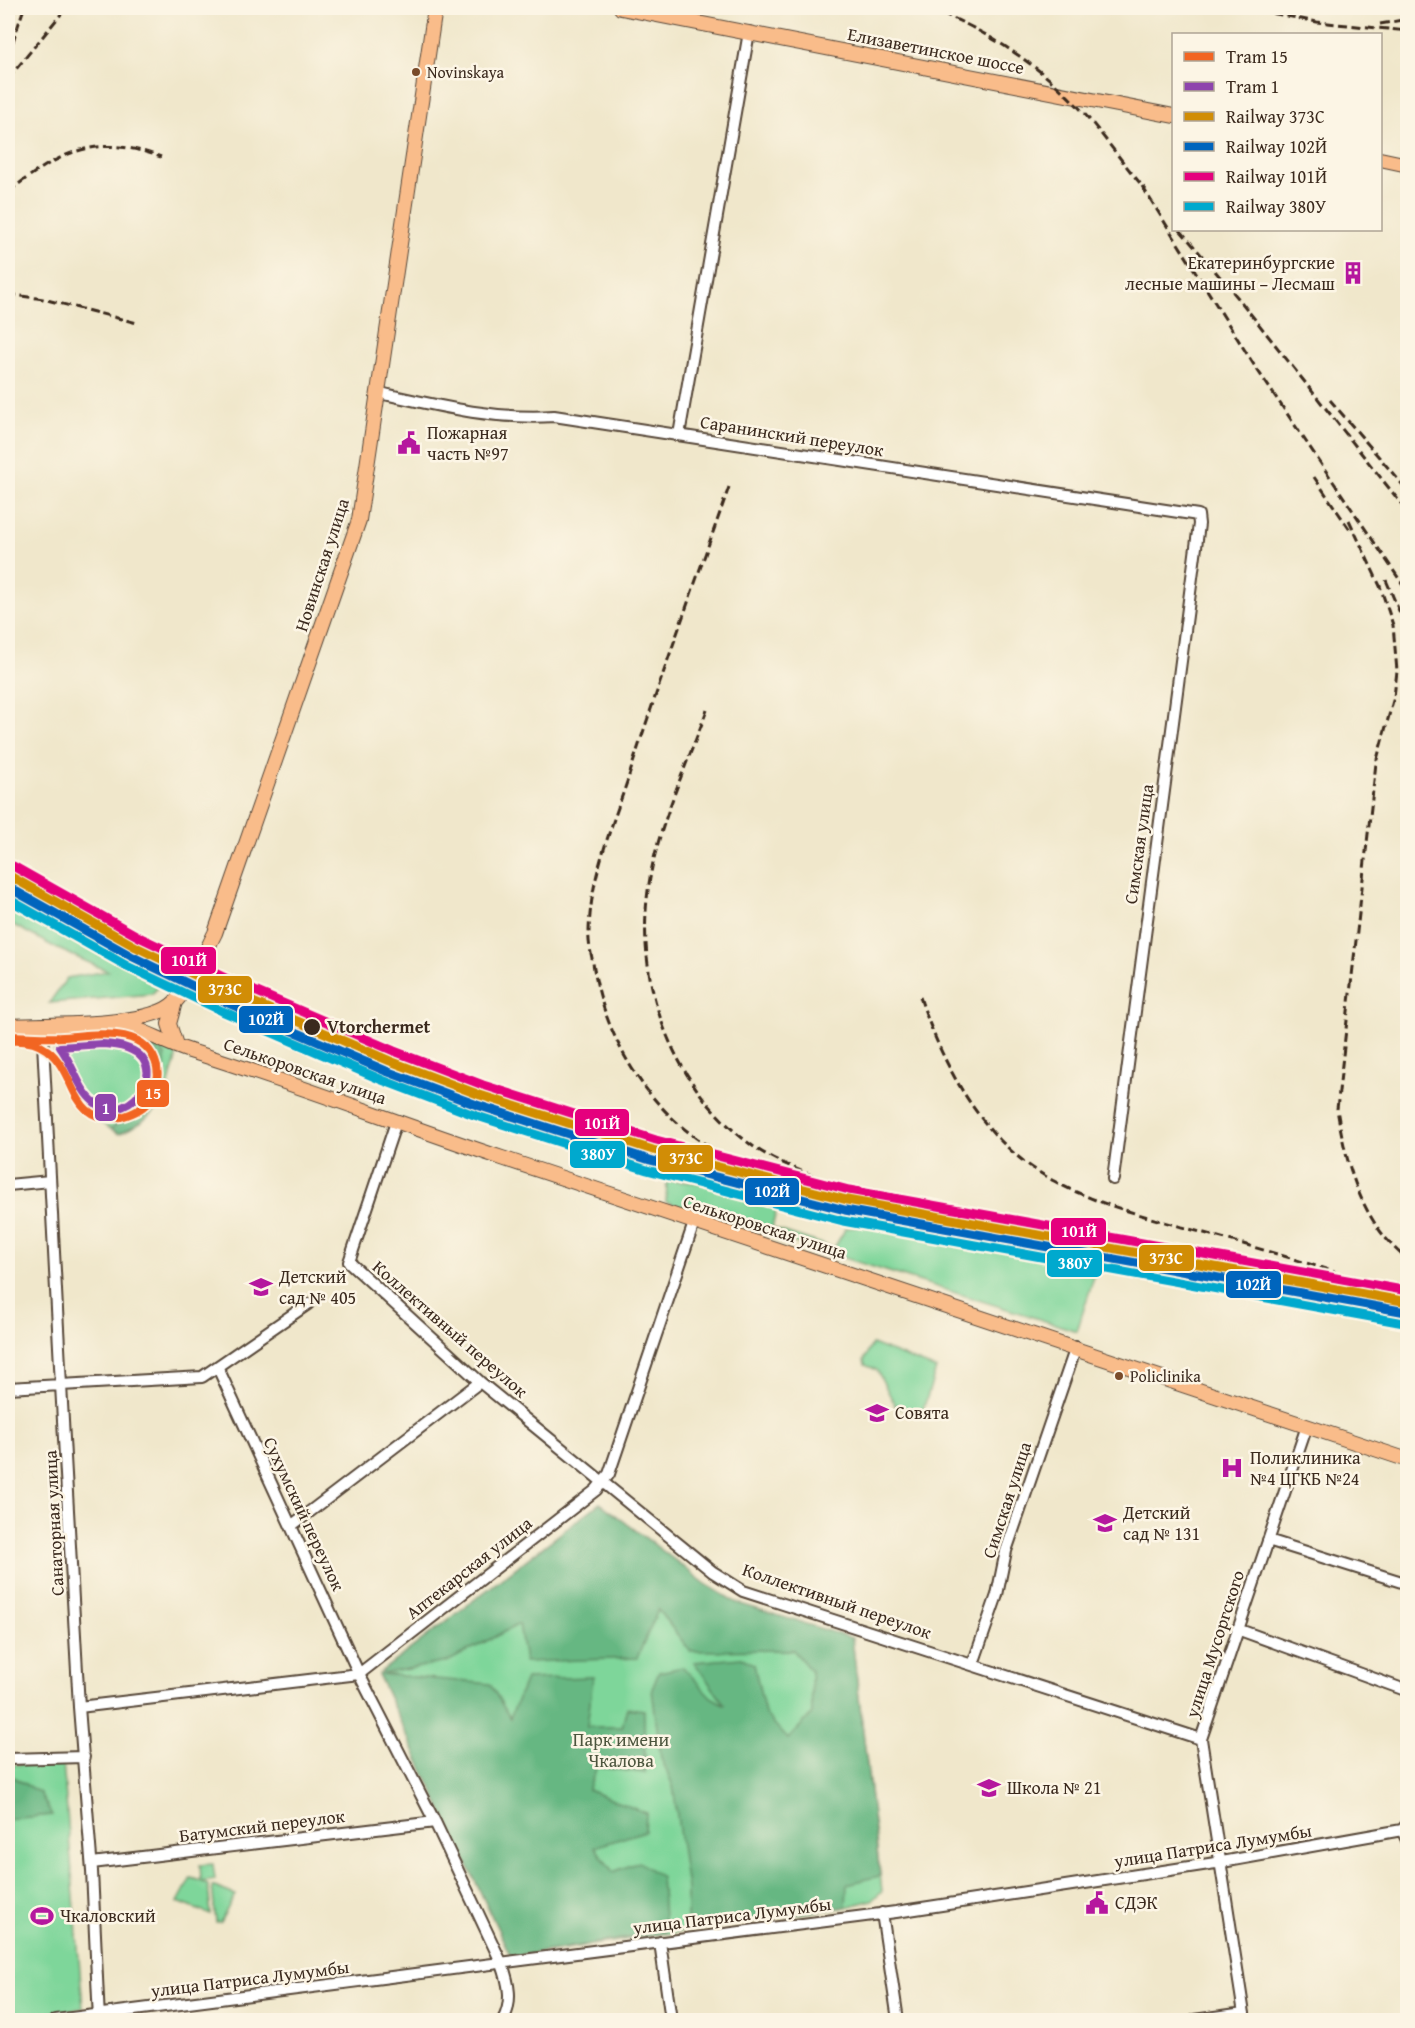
<svg xmlns="http://www.w3.org/2000/svg" width="1415" height="2028" font-family="'Gentium Book Plus',serif">
<style>
.green{fill:#7ed69a;stroke:#5c805c;stroke-width:1.5}
.forest{fill:#66b782;stroke:#507050;stroke-width:1.5}
.lines{fill:none;stroke-linecap:round;stroke-linejoin:round}
.minor-casing{stroke:#564638;stroke-width:14}
.major-casing{stroke:#564638;stroke-width:16}
.minor{stroke:#fff;stroke-width:10}
.major{stroke:#f9bc8a;stroke-width:14}
.rail{stroke:#3b2a1e;stroke-width:3;stroke-dasharray:9 4.5;stroke-linecap:butt}
.rail-1-casing{stroke:#fcf5e5;stroke-width:14}
.rail-2-casing{stroke:#fcf5e5;stroke-width:14}
.rail-3-casing{stroke:#fcf5e5;stroke-width:14}
.rail-4-casing{stroke:#fcf5e5;stroke-width:14}
.rail-1{stroke:#d18d06;stroke-width:9}
.rail-2{stroke:#0065bd;stroke-width:9}
.rail-3{stroke:#e5007d;stroke-width:9}
.rail-4{stroke:#00a9ce;stroke-width:9}
.tram-1-casing{stroke:#fcf5e5;stroke-width:12}
.tram-2-casing{stroke:#fcf5e5;stroke-width:12}
.tram-1{stroke:#f26522;stroke-width:8}
.tram-2{stroke:#8e44ad;stroke-width:8}
.bus-dot{fill:#7a4b2a;stroke:#fcf5e5;stroke-width:2}
.stop-dot{fill:#3b2a1e;stroke:#fcf5e5;stroke-width:2}
.labels{text-anchor:middle;stroke-width:5;stroke-linejoin:round;paint-order:stroke}
.bus-label{font-size:16px;fill:#3b2a1e;stroke:#fcf5e5;text-anchor:start}
.street-label{font-size:18px;fill:#3b2a1e;stroke:#fcf5e5}
.poi-label{font-size:18px;fill:#3b2a1e;stroke:#fcf5e5;text-anchor:start}
.stop-label{font-size:18px;font-weight:bold;fill:#3b2a1e;stroke:#fcf5e5;text-anchor:start}
.park-label{font-size:18px;fill:#4c553d;stroke:#fcf5e5}
.line-badge{stroke:#fcf5e5;stroke-width:2}
.badge-label{font-size:16px;text-anchor:middle;font-weight:bold;fill:#fff}
</style>
<rect width="100%" height="100%" fill="#fcf5e5"/>
<filter id="ink" filterUnits="userSpaceOnUse"><feTurbulence type="fractalNoise" baseFrequency=".0167" numOctaves="2"/><feDisplacementMap in="SourceGraphic" scale="12" xChannelSelector="R" yChannelSelector="G"/><feConvolveMatrix kernelMatrix="1 2 1 2 8 2 1 2 1" color-interpolation-filters="sRGB"/></filter>
<filter id="wash" filterUnits="userSpaceOnUse"><feTurbulence type="fractalNoise" baseFrequency=".008" numOctaves="4" result="noise"/><feDisplacementMap in="SourceGraphic" scale="24" xChannelSelector="R" yChannelSelector="G"/><feGaussianBlur stdDeviation="1.35" result="paint"/><feColorMatrix in="noise" values="0 0 0 0 0 0 0 0 0 0 0 0 0 0 0 0 0 1.4 0 .05"/><feComposite in="paint" operator="in"/></filter>
<g filter="url(#wash)">
<rect width="100%" height="100%" fill="#f0e7cb"/>
<path class="green" d="M8,893L168,976L152,994L49,1003L67,978L108,971L58,949L8,922Z
M110,1030L150,1042C165,1067 166,1095 139,1113C129,1121 122,1118 111,1129L80,1110L57,1070L52,1035L53,1031Z
M159,1045L176,1054V1058L164,1102L162,1093L165,1073Z
M667,1181L736,1184L779,1198L772,1228L834,1248L846,1228L913,1221L997,1245L1098,1264L1077,1331L666,1202Z
M872,1344L936,1369L922,1413L896,1407L877,1370L865,1365L864,1360Z
M600,1503L707,1585L737,1603L852,1638L882,1891L872,1900L846,1907L511,1957L378,1674Z
M63,1762L83,2008L8,2019V1765Z
M213,1864L215,1880L202,1882L208,1885L211,1915L178,1902L191,1878L201,1881L200,1865Z
M212,1886L235,1895L220,1922H216Z"/>
<path class="forest" d="M150,1042L159,1045L165,1056L164,1102L141,1123L119,1134L111,1129C122,1118 129,1121 139,1113C166,1095 165,1067 150,1042Z
M600,1503L707,1585L737,1603L852,1638L880,1876L847,1884L846,1907L687,1929V1889L673,1786L661,1758L652,1689L659,1672L683,1667L711,1697L725,1705L694,1662L742,1658L754,1664L765,1714L788,1739L812,1714L811,1671L793,1650L690,1651L658,1610L637,1658L525,1662L519,1624L447,1662L381,1674L490,1684L510,1718L526,1679L593,1677L587,1727H622L627,1708L644,1710L645,1773L597,1767L588,1790L646,1813L645,1831L595,1847L613,1872L639,1862L661,1877L665,1932L511,1957L378,1674Z
M8,1774L40,1793L52,1815L8,1819Z"/>
</g>
<g filter="url(#ink)">
<g class="lines">
<g class="minor-casing">
<path id="minor" d="M380,393C438,406 495,420 554,416L1198,515L1199,524L1113,1179
M679,435L749,32
M42,1024L61,1385L79,1707L92,1871L99,2020
M396,1122L349,1262L480,1382L713,1572L743,1591L1201,1739
M8,1185L50,1181
M218,1368L359,1674L435,1822L502,1964C509,1983 513,2002 503,2020
M8,1388L202,1377L308,1304
M291,1526L480,1382
M1268,1540L1408,1584
M1237,1629L1408,1691
M973,1664L997,1595L1006,1551L1076,1347
M79,1707L359,1674L596,1490L609,1474L694,1223
M8,1759L84,1757
M1402,1830L1408,1842
M92,1863L435,1822
M882,1913L898,2020
M660,1942L671,2020
M56,2020L896,1912L1222,1862L1402,1830L1408,1823
M1194,2020L1244,2013
M1245,2020L1201,1739L1307,1426"/>
</g>
<g class="major-casing">
<path id="major" d="M621,8L1174,116
M1380,159L1408,165
M175,1002L169,1024L176,1045
M113,1022C140,1027 163,1043 190,1051C294,1083 397,1123 502,1158C803,1259 1106,1357 1408,1460
M8,1026C45,1024 151,1028 175,1002C193,982 203,957 215,933L359,520L435,8"/>
</g>
<use href="#minor" class="minor"/>
<use href="#major" class="major"/>
<path class="rail" d="M929,8C985,29 1043,67 1083,112C1105,137 1124,165 1146,190
M1246,8L1317,22L1408,31
M1380,24L1408,19
M8,56L24,8
M8,79L66,8
M1142,186L1254,365L1408,592
M8,192C60,152 95,133 161,157
M1180,230L1238,298L1408,512
M8,294L43,299L137,323
M1330,400L1408,491
M1314,477L1350,530
M729,487C695,584 659,681 628,779C611,829 590,878 589,932C588,942 591,953 593,963C605,1043 654,1121 728,1157C759,1172 791,1178 824,1185
M1349,520L1380,586L1393,625L1397,671L1394,697L1376,763L1337,1109C1346,1164 1361,1223 1408,1260
M1386,580L1408,632
M707,710C688,762 659,824 650,878C632,976 669,1083 750,1144C784,1169 831,1181 871,1195L1383,1287
M1404,769L1408,743
M920,997C944,1069 984,1144 1054,1181C1094,1203 1138,1214 1182,1227C1234,1241 1285,1256 1335,1272
M1375,1285L1408,1292"/>
<g class="rail-1-casing">
<path id="rail-1" d="M8,875L136,947L230,992L390,1061L480,1095L653,1150L847,1200L1408,1302"/>
</g>
<g class="rail-2-casing">
<path id="rail-2" d="M8,887L131,956L226,1002L386,1071L477,1105L650,1160L845,1210L1406,1312"/>
</g>
<g class="rail-3-casing">
<path id="rail-3" d="M13,866L141,938L234,982L394,1051L483,1085L656,1140L849,1190L1408,1291"/>
</g>
<g class="rail-4-casing">
<path id="rail-4" d="M8,899L127,966L222,1011L382,1080L474,1115L647,1170L843,1221L1404,1323"/>
</g>
<use href="#rail-1" class="rail-1"/>
<use href="#rail-2" class="rail-2"/>
<use href="#rail-3" class="rail-3"/>
<use href="#rail-4" class="rail-4"/>
<g class="tram-1-casing">
<path id="tram-1" d="M8,1036C26,1036 45,1038 63,1037C94,1035 147,1024 157,1067C159,1077 156,1089 151,1098C145,1108 132,1114 121,1117C69,1126 78,1073 47,1050C36,1041 22,1040 8,1041"/>
</g>
<g class="tram-2-casing">
<path id="tram-2" d="M102,1044C190,1047 129,1134 94,1102C78,1089 73,1064 60,1047Z"/>
</g>
<use href="#tram-1" class="tram-1"/>
<use href="#tram-2" class="tram-2"/>
</g>
</g>
<defs>
<g id="building-bare" transform="scale(1.8)"><path d="M-4-6H4V6H1V3H-1V6H-4ZM-2.5-4.3h1.7v1.8h-1.7ZM.8-4.3h1.7v1.8H.8ZM-2.5-1h1.7V.8h-1.7ZM.8-1h1.7V.8H.8Z" fill="#b5179e" stroke="#fcf5e5" stroke-width="2.5" paint-order="stroke"/></g>
<g id="civic-bare" transform="scale(1.8)"><path d="M-.6-6.5H3V-4.5H.6V-3L4-1V1h2V6H-6V1h2V-1L-.6-3ZM-1.2 2.5V6h2.4V2.5Z" fill="#b5179e" stroke="#fcf5e5" stroke-width="2.5" paint-order="stroke"/></g>
<g id="school-bare" transform="scale(1.8)"><path d="M0-5L7-2L0 1L-7-2ZM-4 1L0 2.5L4 1V4Q0 6-4 4Z" fill="#b5179e" stroke="#fcf5e5" stroke-width="2.5" paint-order="stroke"/></g>
<g id="hospital-bare" transform="scale(1.8)"><path d="M-5-5h3v3.5h4V-5h3V5h-3V1.5h-4V5h-3Z" fill="#b5179e" stroke="#fcf5e5" stroke-width="2.5" paint-order="stroke"/></g>
<g id="stadium-bare" transform="scale(1.8)"><path d="M0-5a6.5 5 0 1 0 0 10a6.5 5 0 1 0 0-10ZM-3.5-1.8h7v3.6h-7Z" fill="#b5179e" stroke="#fcf5e5" stroke-width="2.5" paint-order="stroke"/></g>
</defs>
<g fill-rule="evenodd">
<use href="#building-bare" x="1353" y="273"/>
<use href="#civic-bare" x="409" y="443"/>
<use href="#school-bare" x="261" y="1287"/>
<use href="#school-bare" x="877" y="1413"/>
<use href="#hospital-bare" x="1232" y="1468"/>
<use href="#school-bare" x="1105" y="1523"/>
<use href="#school-bare" x="989" y="1788"/>
<use href="#civic-bare" x="1097" y="1903"/>
<use href="#stadium-bare" x="42" y="1916"/>
</g>
<g class="bus-dot">
<circle cx="416" cy="72" r="5"/>
<circle cx="1119" cy="1376" r="5"/>
</g>
<circle class="stop-dot" cx="312" cy="1027" r="9"/>
<g class="labels">
<g class="bus-label">
<text x="427" y="78">Novinskaya</text>
<text x="1130" y="1382">Policlinika</text>
</g>
<g class="street-label">
<text transform="translate(936 51) rotate(11)" y="6">Елизаветинское шоссе</text>
<text transform="translate(792 436) rotate(9)" y="6">Саранинский переулок</text>
<text transform="translate(322 565) rotate(-72)" y="6">Новинская улица</text>
<text transform="translate(1139 844) rotate(-82)" y="6">Симская улица</text>
<text transform="translate(305 1071) rotate(19)" y="6">Селькоровская улица</text>
<text transform="translate(765 1227) rotate(18)" y="6">Селькоровская улица</text>
<text transform="translate(450 1329) rotate(41)" y="6">Коллективный переулок</text>
<text transform="translate(1007 1500) rotate(-72)" y="6">Симская улица</text>
<text transform="translate(304 1514) rotate(65)" y="6">Сухумский переулок</text>
<text transform="translate(54 1523) rotate(-93)" y="6">Санаторная улица</text>
<text transform="translate(469 1568) rotate(-38)" y="6">Аптекарская улица</text>
<text transform="translate(837 1601) rotate(19)" y="6">Коллективный переулок</text>
<text transform="translate(1215 1644) rotate(-72)" y="6">улица Мусоргского</text>
<text transform="translate(262 1826) rotate(-7)" y="6">Батумский переулок</text>
<text transform="translate(1213 1846) rotate(-9)" y="6">улица Патриса Лумумбы</text>
<text transform="translate(732 1916) rotate(-7)" y="6">улица Патриса Лумумбы</text>
<text transform="translate(250 1979) rotate(-7)" y="6">улица Патриса Лумумбы</text>
</g>
<g class="poi-label">
<text x="1335" y="269" text-anchor="end">Екатеринбургские<tspan x="1335" dy="21">лесные машины – Лесмаш</tspan></text>
<text x="427" y="439">Пожарная<tspan x="427" dy="21">часть №97</tspan></text>
<text x="279" y="1283">Детский<tspan x="279" dy="21">сад № 405</tspan></text>
<text x="895" y="1419">Совята</text>
<text x="1250" y="1464">Поликлиника<tspan x="1250" dy="21">№4 ЦГКБ №24</tspan></text>
<text x="1123" y="1519">Детский<tspan x="1123" dy="21">сад № 131</tspan></text>
<text x="1007" y="1794">Школа № 21</text>
<text x="1115" y="1909">СДЭК</text>
<text x="60" y="1922">Чкаловский</text>
</g>
<g class="stop-label">
<text x="327" y="1033">Vtorchermet</text>
</g>
<g class="park-label">
<text x="621" y="1746">Парк имени<tspan x="621" dy="21">Чкалова</tspan></text>
</g>
</g>
<g class="line-badge">
<rect x="160" y="946" width="57" height="29" rx="6" fill="#e5007d"/>
<rect x="197" y="975" width="56" height="29" rx="6" fill="#d18d06"/>
<rect x="238" y="1005" width="56" height="29" rx="6" fill="#0065bd"/>
<rect x="136" y="1079" width="34" height="29" rx="6" fill="#f26522"/>
<rect x="94" y="1093" width="23" height="29" rx="6" fill="#8e44ad"/>
<rect x="574" y="1108" width="56" height="29" rx="6" fill="#e5007d"/>
<rect x="569" y="1140" width="57" height="29" rx="6" fill="#00a9ce"/>
<rect x="657" y="1144" width="57" height="29" rx="6" fill="#d18d06"/>
<rect x="744" y="1177" width="56" height="29" rx="6" fill="#0065bd"/>
<rect x="1050" y="1217" width="57" height="29" rx="6" fill="#e5007d"/>
<rect x="1138" y="1244" width="57" height="28" rx="6" fill="#d18d06"/>
<rect x="1046" y="1249" width="57" height="29" rx="6" fill="#00a9ce"/>
<rect x="1225" y="1270" width="57" height="29" rx="6" fill="#0065bd"/>
</g>
<g class="badge-label">
<text x="189" y="966">101Й</text>
<text x="225" y="995">373C</text>
<text x="266" y="1025">102Й</text>
<text x="153" y="1099">15</text>
<text x="106" y="1114">1</text>
<text x="602" y="1129">101Й</text>
<text x="598" y="1160">380У</text>
<text x="686" y="1164">373C</text>
<text x="772" y="1197">102Й</text>
<text x="1079" y="1237">101Й</text>
<text x="1166" y="1264">373C</text>
<text x="1075" y="1269">380У</text>
<text x="1253" y="1290">102Й</text>
</g>
<rect width="1415" height="2028" fill="none" stroke="#fcf5e5" stroke-width="30"/>
<rect x="1172" y="33" width="210" height="198" fill="#fcf5e5" stroke="#afa495" stroke-width="1.5"/>
<rect x="1184" y="52" width="30" height="9" fill="#f26522" stroke="#afa495" stroke-width="1.5"/>
<text x="1226" y="63" font-size="18" fill="#3b2a1e">Tram 15</text>
<rect x="1184" y="82" width="30" height="9" fill="#8e44ad" stroke="#afa495" stroke-width="1.5"/>
<text x="1226" y="93" font-size="18" fill="#3b2a1e">Tram 1</text>
<rect x="1184" y="112" width="30" height="9" fill="#d18d06" stroke="#afa495" stroke-width="1.5"/>
<text x="1226" y="123" font-size="18" fill="#3b2a1e">Railway 373C</text>
<rect x="1184" y="142" width="30" height="9" fill="#0065bd" stroke="#afa495" stroke-width="1.5"/>
<text x="1226" y="153" font-size="18" fill="#3b2a1e">Railway 102Й</text>
<rect x="1184" y="172" width="30" height="9" fill="#e5007d" stroke="#afa495" stroke-width="1.5"/>
<text x="1226" y="183" font-size="18" fill="#3b2a1e">Railway 101Й</text>
<rect x="1184" y="202" width="30" height="9" fill="#00a9ce" stroke="#afa495" stroke-width="1.5"/>
<text x="1226" y="213" font-size="18" fill="#3b2a1e">Railway 380У</text>
</svg>
